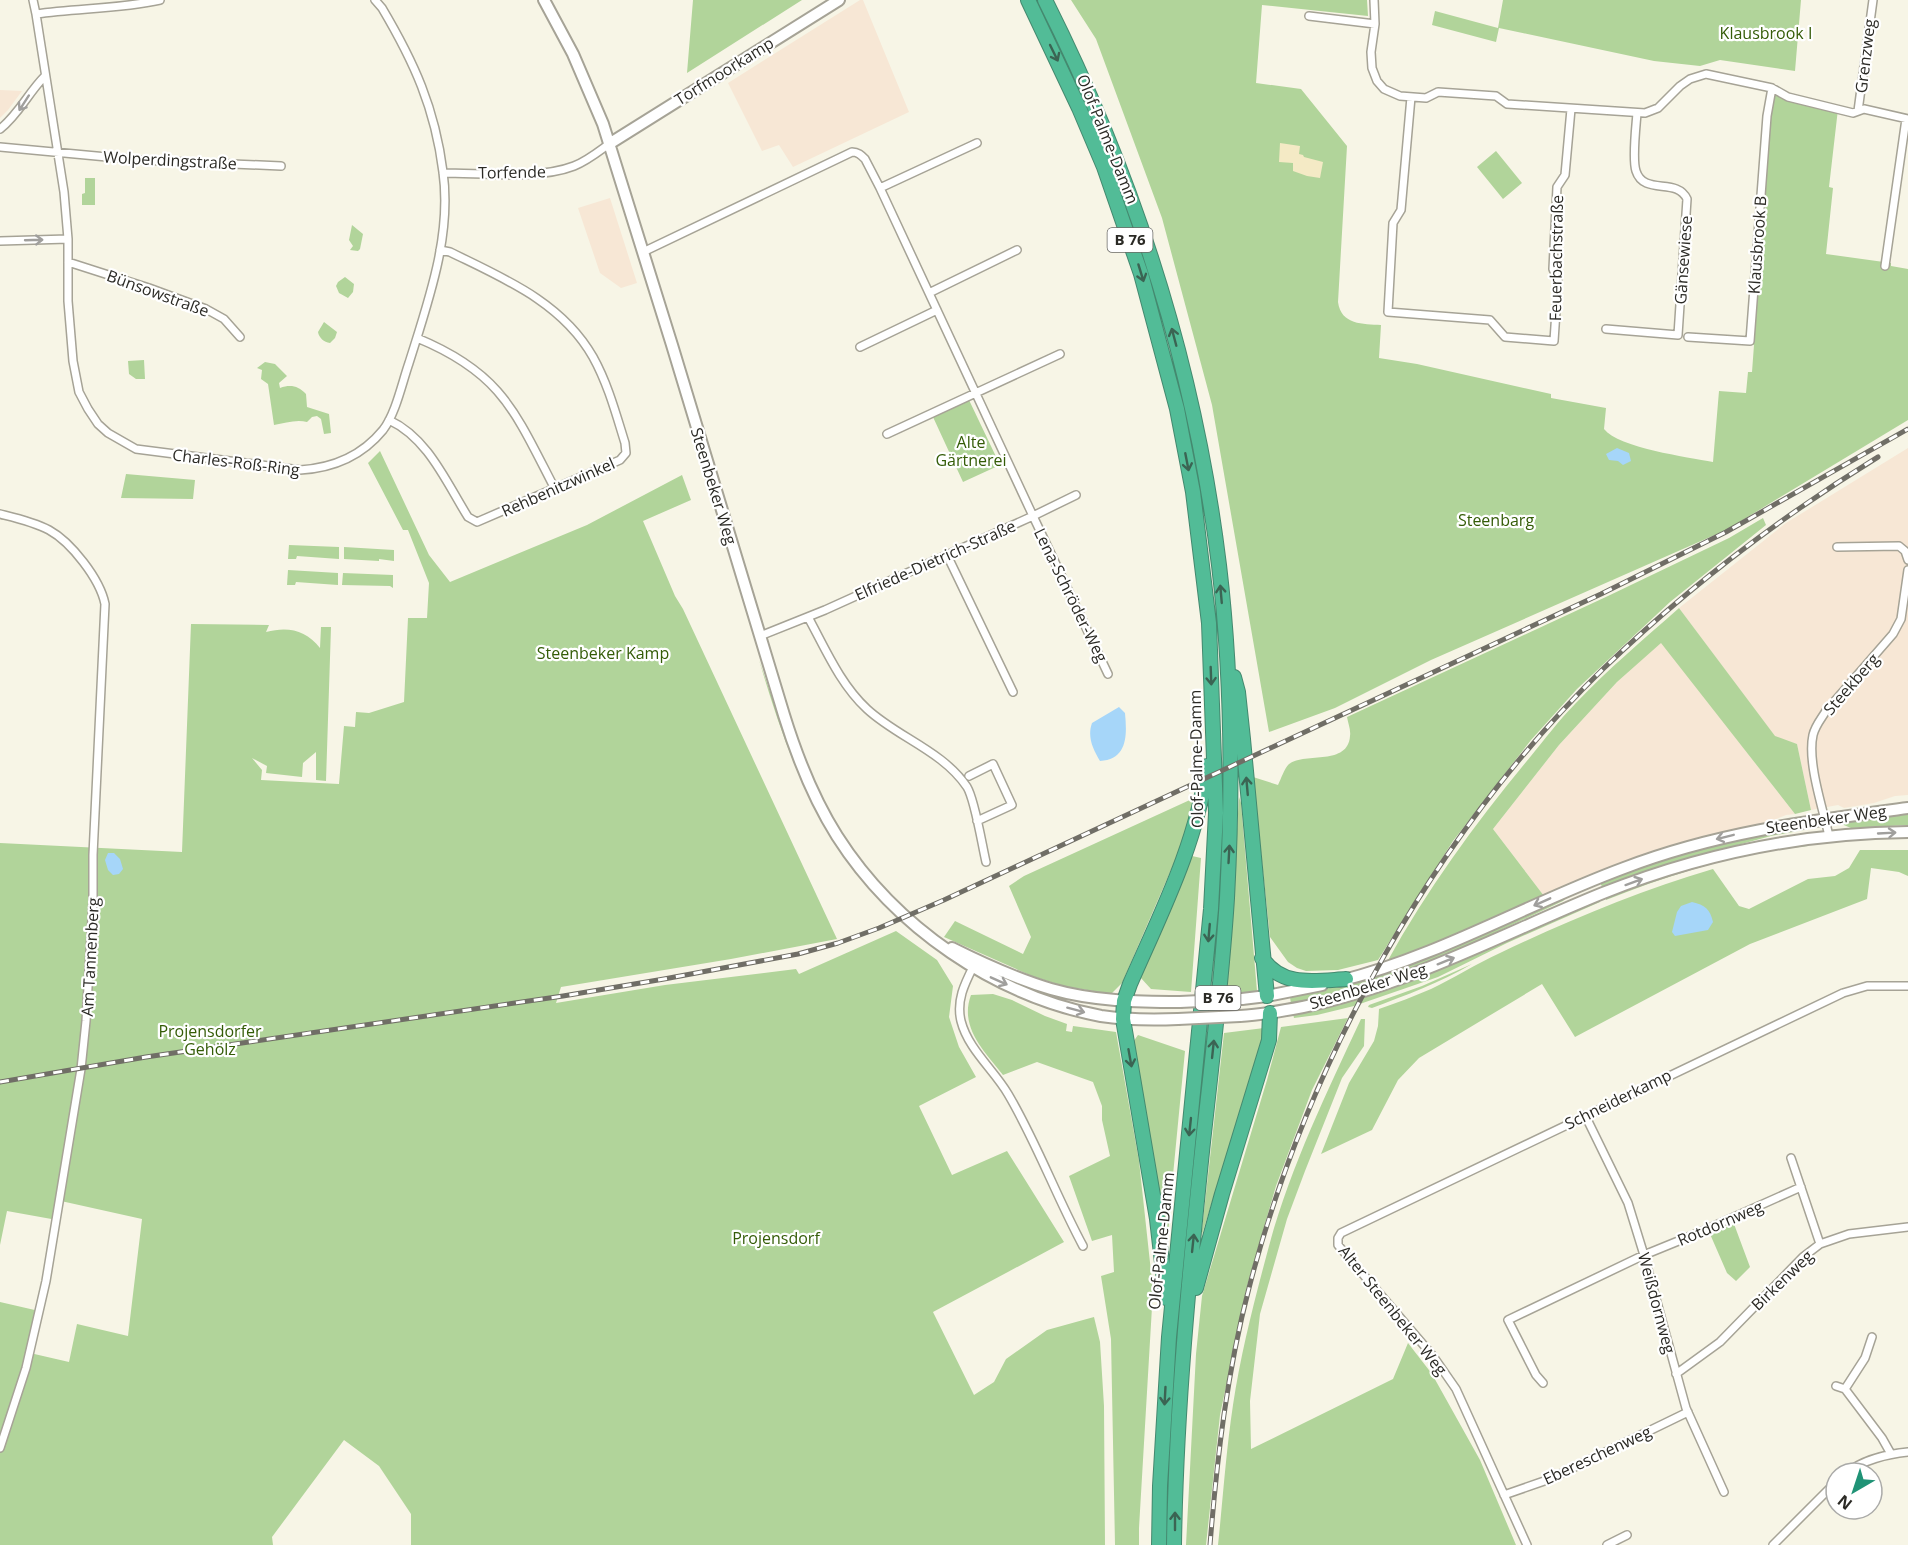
<svg xmlns="http://www.w3.org/2000/svg" width="1908" height="1545" font-family="'Open Sans',sans-serif">
<style>
.commercial{fill:#f7e7d5}
.green{fill:#b1d49a}
.sand{fill:#f4eac5}
.water{fill:#a6d6f9}
.lines{fill:none;stroke-linecap:round;stroke-linejoin:round}
.street-casing{stroke:#a6a396;stroke-width:10}
.secondary-casing{stroke:#a6a396;stroke-width:14}
.highway-casing{stroke:#44896f;stroke-width:16}
.street{stroke:#fff;stroke-width:7}
.secondary{stroke:#fff;stroke-width:10}
.highway{stroke:#52bc97;stroke-width:14}
.rail-casing{stroke:#706e66;stroke-width:5}
.rail{stroke:#fff;stroke-width:3;stroke-dasharray:9;stroke-linecap:butt}
.secondary-bridge-casing{stroke:#a6a396;stroke-width:14;stroke-linecap:butt}
.secondary-bridge{stroke:#fff;stroke-width:10}
.oneway{stroke:#3b6453}
.oneway2{stroke:#a09f9d}
.labels{text-anchor:middle;stroke-width:4.5;stroke-linejoin:round;paint-order:stroke}
.shield{fill:#fff;stroke:#6b6a66;stroke-width:1.5}
.shield-label{font-size:15px;font-weight:bold;fill:#2b2a25}
.park-label{font-size:16px;fill:#345c07;stroke:#fff}
.street-label{font-size:16px;fill:#2b2a25;stroke:#fff}
</style>
<rect width="100%" height="100%" fill="#f7f5e6"/>
<path class="commercial" d="M860,0H863L909,112L793,167L779,145L762,151L728,83Z
M0,90L22,91L8,110L0,118Z
M610,198L637,283L621,288L600,273L578,208Z
M1908,448V795L1895,796L1874,803L1844,808L1838,805L1811,810L1797,744L1775,737L1679,608L1786,523Z
M1661,642L1795,814L1786,815L1767,823L1703,837L1664,849L1597,873L1544,896L1493,829L1559,745L1617,682Z"/>
<path class="green" d="M693,0H802L687,73Z
M1071,0H1367L1368,16L1262,5L1256,83L1301,89L1347,146L1338,302C1341,325 1363,324 1381,325L1379,358L1417,364L1551,394V398L1606,408L1604,429C1619,448 1687,457 1713,462L1719,391L1746,393L1748,372H1752L1754,345L1751,344L1769,122L1773,89L1838,109L1829,187L1833,188L1826,254L1891,263V266L1908,269V420L1726,530L1431,660L1335,708L1269,732L1212,405L1162,218L1096,39Z
M1503,0H1801L1795,71L1720,60L1700,66L1654,61L1499,28L1496,42L1432,25L1435,11L1498,28Z
M1496,151L1522,183L1503,199L1477,167Z
M85,178H95V205H82V194L85,193Z
M352,225L363,234L360,249L358,251L350,250L353,246L349,240Z
M345,277L354,284L353,292L348,298L339,293L336,286L338,282Z
M324,322L337,332L335,338L330,343C324,342 319,338 318,332Z
M144,360L145,379H136L129,374L128,361Z
M265,362L275,364L287,376L279,383L280,388C291,384 298,386 306,394L307,407L329,414L331,433L324,434L321,419L317,416L312,417L307,422C297,419 285,423 274,425L268,384L261,379L262,370L257,368Z
M969,400L1000,465L963,482L933,417Z
M380,451L429,555L450,582L587,525L682,475L691,500L643,521L675,596L683,609L837,939L731,959L561,987L556,1003L665,985L796,969L799,974L896,931L937,960L953,986L949,1017L959,1047L976,1077L919,1106L952,1175L1007,1151L1064,1242L933,1312L974,1395L994,1382L1006,1359L1047,1330L1094,1317L1100,1342L1104,1406L1105,1545H411V1514L379,1466L344,1440L272,1537L273,1545H0V1302L39,1311L30,1353L69,1362L77,1324L128,1336L142,1219L61,1201L57,1220L7,1211L0,1245V843L182,852L191,624L269,625L266,632C288,626 306,630 320,648L321,627H331L326,781L316,780V752L303,763L302,777L266,773L267,766L252,758L262,770L261,780L339,784L344,726L355,727L356,712L369,713L404,702L408,618H427L429,583L408,530H403L368,463Z
M126,474L195,480L193,499L121,498Z
M1763,518L1766,525L1670,602L1577,689L1531,740L1453,841L1378,960L1338,970L1306,971L1297,968L1288,962L1270,937L1253,777L1278,785C1281,779 1284,769 1289,764C1306,752 1348,766 1350,736C1351,730 1348,723 1347,717L1608,596L1729,538Z
M289,545L339,547V559L297,556L296,559H288Z
M344,547L394,550V561L379,559V561L344,559Z
M288,570L338,573V585L296,582L295,585H287Z
M343,573L393,575V588L390,586L342,585Z
M1679,608L1775,736L1797,744L1811,810L1795,814L1661,643L1617,682L1559,745L1493,829L1544,896L1427,948L1387,962C1428,888 1477,821 1531,756C1545,739 1559,720 1575,704C1607,670 1644,639 1679,608Z
M759,660L797,770L815,808L849,862L878,897L949,956H945C833,875 797,788 759,660Z
M1239,797L1241,803L1257,991L1227,994Z
M1192,799L1195,801L1183,842L1122,983L1111,994L1063,986L1032,976L944,937L955,921L1023,954L1031,937L1009,886L1024,876Z
M1908,813V825L1851,828L1839,823Z
M1806,826L1804,830L1771,836L1682,860L1603,888L1600,883L1637,868L1717,844Z
M1808,844V846C1738,853 1672,874 1606,900V898C1654,878 1706,861 1757,851C1774,848 1791,847 1808,844Z
M1860,850H1908V876L1899,872L1871,868L1867,899L1750,944L1575,1037L1542,984L1419,1058L1398,1080L1372,1130L1321,1154L1349,1083L1374,1041L1378,1026L1379,1009C1397,1003 1414,996 1431,989C1454,978 1476,964 1500,953C1569,920 1639,891 1713,869L1739,906L1749,909L1808,879L1835,876L1849,868Z
M1192,856L1201,858L1191,992L1151,989L1140,977Z
M1563,898L1565,899L1563,901L1430,963L1365,986L1291,1004L1290,997L1339,986Z
M1600,900V902L1507,943L1438,977L1354,1006L1317,1015L1294,1018L1293,1014L1370,995L1412,980L1478,953Z
M1472,964C1440,983 1406,995 1372,1008L1368,1007L1369,1005L1422,986Z
M993,994L1012,1000L1045,1016L1067,1024L1066,1031L1072,1032L1073,1026L1116,1032L1139,1161L1153,1290L1139,1528V1545H1115L1111,1339L1101,1276L1114,1272L1112,1235L1092,1241L1069,1176L1110,1156L1102,1120V1106L1093,1082L1037,1062L1003,1075C984,1051 959,1027 971,995Z
M1348,1018L1312,1090L1276,1186L1247,1286L1220,1415L1206,1545H1186L1196,1354L1202,1296L1267,1080L1281,1027Z
M1361,1019H1365L1364,1046L1342,1078L1305,1171L1287,1219L1260,1314L1250,1401L1251,1449L1393,1379L1408,1343L1432,1374L1480,1460L1516,1545H1218C1223,1498 1226,1451 1233,1405C1241,1352 1255,1298 1269,1246C1290,1168 1327,1092 1361,1019Z
M1264,1028V1031L1201,1238L1224,1033Z
M1138,1035L1185,1051L1170,1206L1167,1259L1133,1042Z
M1734,1224L1750,1267L1736,1281L1727,1273L1710,1234Z"/>
<path class="sand" d="M1280,143L1300,146L1299,154L1303,155L1304,157L1323,162L1320,178L1307,176L1293,171V163L1279,162Z"/>
<path class="water" d="M1617,448L1629,453L1631,461L1623,465L1618,461L1609,460L1606,454Z
M1119,707L1125,713C1127,735 1128,759 1100,761C1093,749 1087,737 1092,723Z
M108,853H114L120,859L123,869L119,874L113,875L108,870L105,860Z
M1692,902C1705,905 1710,909 1713,922L1708,930L1675,936L1672,932L1677,912L1681,906Z"/>
<g class="lines">
<g class="street-casing">
<path id="street" d="M33,0L36,14L64,192L68,239V301L73,361L79,392L88,409L98,424L108,433L136,449L300,470C333,468 361,457 383,430C396,413 402,383 409,363C428,302 452,236 443,172C435,108 414,62 382,8L375,0
M1374,0L1375,24L1371,52L1372,68L1377,81L1384,89L1400,96L1426,98L1438,92L1496,96L1507,104L1645,113L1658,108L1680,86L1690,79L1706,74L1772,88L1788,97L1853,113L1864,109L1908,119
M36,14C77,8 120,9 160,0
M1309,16L1375,24
M1411,97L1401,210L1393,223L1388,312L1490,320L1505,337L1554,341L1558,281L1553,269L1557,187L1565,175L1571,109
M1858,111L1873,0
M0,129C19,114 28,93 45,76
M0,147L139,160L281,166
M443,173C482,173 538,180 574,166C587,161 598,152 609,144
M880,188L977,143
M0,241L68,239
M643,252L852,152C858,152 861,155 865,159L880,188L1033,516L825,610L760,636
M68,262L149,288L206,309L224,319L240,337
M1885,266L1906,119
M929,293L1017,250
M1606,329L1678,335L1687,199C1677,177 1644,196 1636,171C1632,159 1636,127 1637,113
M1688,337L1750,341L1767,116L1772,88
M417,338C502,373 515,412 555,489
M860,347L937,310
M389,420C428,438 446,482 468,517L477,522L620,460L626,453L625,443C616,414 608,384 593,357C562,302 503,278 450,252L440,250
M887,434L1060,354
M1076,495L1033,516L1108,674
M0,514C16,518 34,522 49,530C71,542 100,579 105,604L93,855V902L86,1021L81,1069L46,1281L26,1368L0,1448
M1837,547L1899,546L1905,551L1908,560
M947,555L1013,692
M808,617C825,648 840,684 867,709C897,737 943,751 967,787C975,800 982,845 986,862
M969,776L993,764L1012,805L977,821
M1829,836C1823,809 1807,762 1813,735C1815,726 1821,719 1826,711L1893,634L1901,619L1908,570
M974,965C965,983 956,1000 961,1021C968,1049 994,1070 1008,1094C1037,1143 1056,1196 1083,1246
M1585,1115L1628,1203L1644,1255L1686,1408L1724,1492
M1791,1158L1820,1244
M1872,1337L1865,1358L1845,1389L1882,1438L1891,1454
M1676,1374L1720,1342L1803,1257L1820,1244L1849,1234L1908,1227
M1543,1383L1536,1375L1508,1320L1644,1255L1698,1233L1801,1187
M1836,1386L1845,1389
M1847,1473C1862,1460 1888,1454 1908,1452
M1504,1495L1550,1479L1688,1412
M1527,1545L1456,1389L1433,1356L1338,1245V1238L1341,1233L1843,993L1867,986H1908
M1607,1545L1627,1535
M1773,1545L1836,1482"/>
</g>
<g class="secondary-casing">
<path id="secondary" d="M544,0L573,54L603,124L672,345L784,715C797,757 813,798 837,836C895,927 995,996 1101,1016C1127,1020 1153,1020 1178,1019
M609,144L839,0
M952,948C984,964 1017,979 1051,989C1093,1001 1137,1002 1180,1002
M1340,981C1439,956 1529,903 1624,868C1718,832 1809,821 1908,808
M1242,999L1267,996L1322,985
M1240,1016C1261,1015 1282,1011 1303,1007C1409,985 1504,933 1603,893C1701,854 1803,833 1908,832"/>
</g>
<g class="highway-casing">
<path id="highway" d="M1028,0L1079,108L1104,167L1141,274L1177,409L1193,492L1209,623L1216,813L1211,909L1169,1337L1160,1486L1159,1545
M1045,0C1134,177 1195,368 1219,565C1232,675 1233,787 1227,898C1222,979 1212,1061 1203,1142C1189,1276 1176,1410 1174,1545
M1234,677L1238,692L1243,739L1267,996
M1262,958C1282,988 1315,981 1346,979
M1196,1288L1222,1194L1269,1040L1270,1013
M1166,1298L1157,1219L1123,1019L1124,1001L1130,984C1161,913 1197,843 1207,766"/>
</g>
<use href="#street" class="street"/>
<use href="#secondary" class="secondary"/>
<use href="#highway" class="highway"/>
<g class="rail-casing">
<path id="rail" d="M0,1082L146,1057L563,996L664,979L798,954L838,943L879,928L944,900L1601,594L1726,532L1908,429
M1210,1545C1217,1458 1227,1372 1249,1288C1308,1060 1434,834 1603,669C1687,588 1779,518 1878,457"/>
</g>
<use href="#rail" class="rail"/>
<g class="secondary-bridge-casing">
<path id="secondary-bridge" d="M1180,1002L1242,999
M1178,1019L1240,1016"/>
</g>
<use href="#secondary-bridge" class="secondary-bridge"/>
</g>
<defs><path id="oneway-shaft" d="M-6 0H5M1.5-3L5.5 0L1.5 3" fill="none" stroke-width="1.6" stroke-linecap="round" stroke-linejoin="round" transform="scale(1.5)"/></defs>
<g class="oneway">
<use href="#oneway-shaft" transform="translate(1054 53) rotate(64)"/>
<use href="#oneway-shaft" transform="translate(1141 273) rotate(73)"/>
<use href="#oneway-shaft" transform="translate(1174 337) rotate(-105)"/>
<use href="#oneway-shaft" transform="translate(1187 462) rotate(79)"/>
<use href="#oneway-shaft" transform="translate(1221 594) rotate(-95)"/>
<use href="#oneway-shaft" transform="translate(1211 676) rotate(88)"/>
<use href="#oneway-shaft" transform="translate(1247 786) rotate(-95)"/>
<use href="#oneway-shaft" transform="translate(1229 854) rotate(-87)"/>
<use href="#oneway-shaft" transform="translate(1209 933) rotate(95)"/>
<use href="#oneway-shaft" transform="translate(1213 1049) rotate(-84)"/>
<use href="#oneway-shaft" transform="translate(1130 1058) rotate(80)"/>
<use href="#oneway-shaft" transform="translate(1190 1127) rotate(96)"/>
<use href="#oneway-shaft" transform="translate(1193 1243) rotate(-84)"/>
<use href="#oneway-shaft" transform="translate(1165 1396) rotate(93)"/>
<use href="#oneway-shaft" transform="translate(1175 1521) rotate(-90)"/>
</g>
<g class="oneway2">
<use href="#oneway-shaft" transform="translate(24 103) rotate(123)"/>
<use href="#oneway-shaft" transform="translate(34 240) rotate(-2)"/>
<use href="#oneway-shaft" transform="translate(1887 833) rotate(-3)"/>
<use href="#oneway-shaft" transform="translate(1725 837) rotate(166)"/>
<use href="#oneway-shaft" transform="translate(1634 882) rotate(-20)"/>
<use href="#oneway-shaft" transform="translate(1542 902) rotate(156)"/>
<use href="#oneway-shaft" transform="translate(1446 961) rotate(-22)"/>
<use href="#oneway-shaft" transform="translate(999 981) rotate(24)"/>
<use href="#oneway-shaft" transform="translate(1076 1010) rotate(15)"/>
</g>
<g class="labels">
<g class="shield">
<rect x="1107.5" y="228" width="45" height="24" rx="4.5"/>
<rect x="1195.5" y="986" width="45" height="24" rx="4.5"/>
</g>
<g class="shield-label">
<text x="1130" y="245">B 76</text>
<text x="1218" y="1003">B 76</text>
</g>
<g class="park-label">
<text x="1766" y="39">Klausbrook I</text>
<text x="971" y="448">Alte<tspan x="971" dy="18">Gärtnerei</tspan></text>
<text x="1496" y="526">Steenbarg</text>
<text x="603" y="659">Steenbeker Kamp</text>
<text x="210" y="1037">Projensdorfer<tspan x="210" dy="18">Gehölz</tspan></text>
<text x="776" y="1244">Projensdorf</text>
</g>
<g class="street-label">
<text transform="translate(1865 56) rotate(-83)" y="6">Grenzweg</text>
<text transform="translate(724 71) rotate(-32)" y="6">Torfmoorkamp</text>
<text transform="translate(1108 139) rotate(68)" y="6">Olof-Palme-Damm</text>
<text transform="translate(170 160) rotate(3)" y="6">Wolperdingstraße</text>
<text transform="translate(512 172) rotate(-1)" y="6">Torfende</text>
<text transform="translate(1757 245) rotate(-86)" y="6">Klausbrook B</text>
<text transform="translate(1556 258) rotate(-89)" y="6">Feuerbachstraße</text>
<text transform="translate(1683 260) rotate(-86)" y="6">Gänsewiese</text>
<text transform="translate(158 293) rotate(20)" y="6">Bünsowstraße</text>
<text transform="translate(236 462) rotate(7)" y="6">Charles-Roß-Ring</text>
<text transform="translate(714 486) rotate(73)" y="6">Steenbeker Weg</text>
<text transform="translate(558 487) rotate(-24)" y="6">Rehbenitzwinkel</text>
<text transform="translate(935 560) rotate(-24)" y="6">Elfriede-Dietrich-Straße</text>
<text transform="translate(1071 595) rotate(64)" y="6">Lena-Schröder-Weg</text>
<text transform="translate(1851 684) rotate(-49)" y="6">Steekberg</text>
<text transform="translate(1196 759) rotate(-91)" y="6">Olof-Palme-Damm</text>
<text transform="translate(1826 819) rotate(-8)" y="6">Steenbeker Weg</text>
<text transform="translate(90 957) rotate(-87)" y="6">Am Tannenberg</text>
<text transform="translate(1368 986) rotate(-17)" y="6">Steenbeker Weg</text>
<text transform="translate(1618 1099) rotate(-26)" y="6">Schneiderkamp</text>
<text transform="translate(1720 1223) rotate(-23)" y="6">Rotdornweg</text>
<text transform="translate(1161 1241) rotate(-84)" y="6">Olof-Palme-Damm</text>
<text transform="translate(1782 1280) rotate(-44)" y="6">Birkenweg</text>
<text transform="translate(1657 1303) rotate(75)" y="6">Weißdornweg</text>
<text transform="translate(1393 1310) rotate(51)" y="6">Alter Steenbeker Weg</text>
<text transform="translate(1597 1455) rotate(-25)" y="6">Ebereschenweg</text>
</g>
</g>
<g transform="translate(1854 1491) rotate(219)"><circle r="28" fill="#ffffff" stroke="#aaaaa8" stroke-width="1.5"/>
<path d="M0-4.5L10 22L0 15L-10 22Z" fill="#209376"/>
<text y="-9" font-size="16" font-weight="bold" text-anchor="middle" fill="#2b2a25">N</text>
</g>
</svg>
